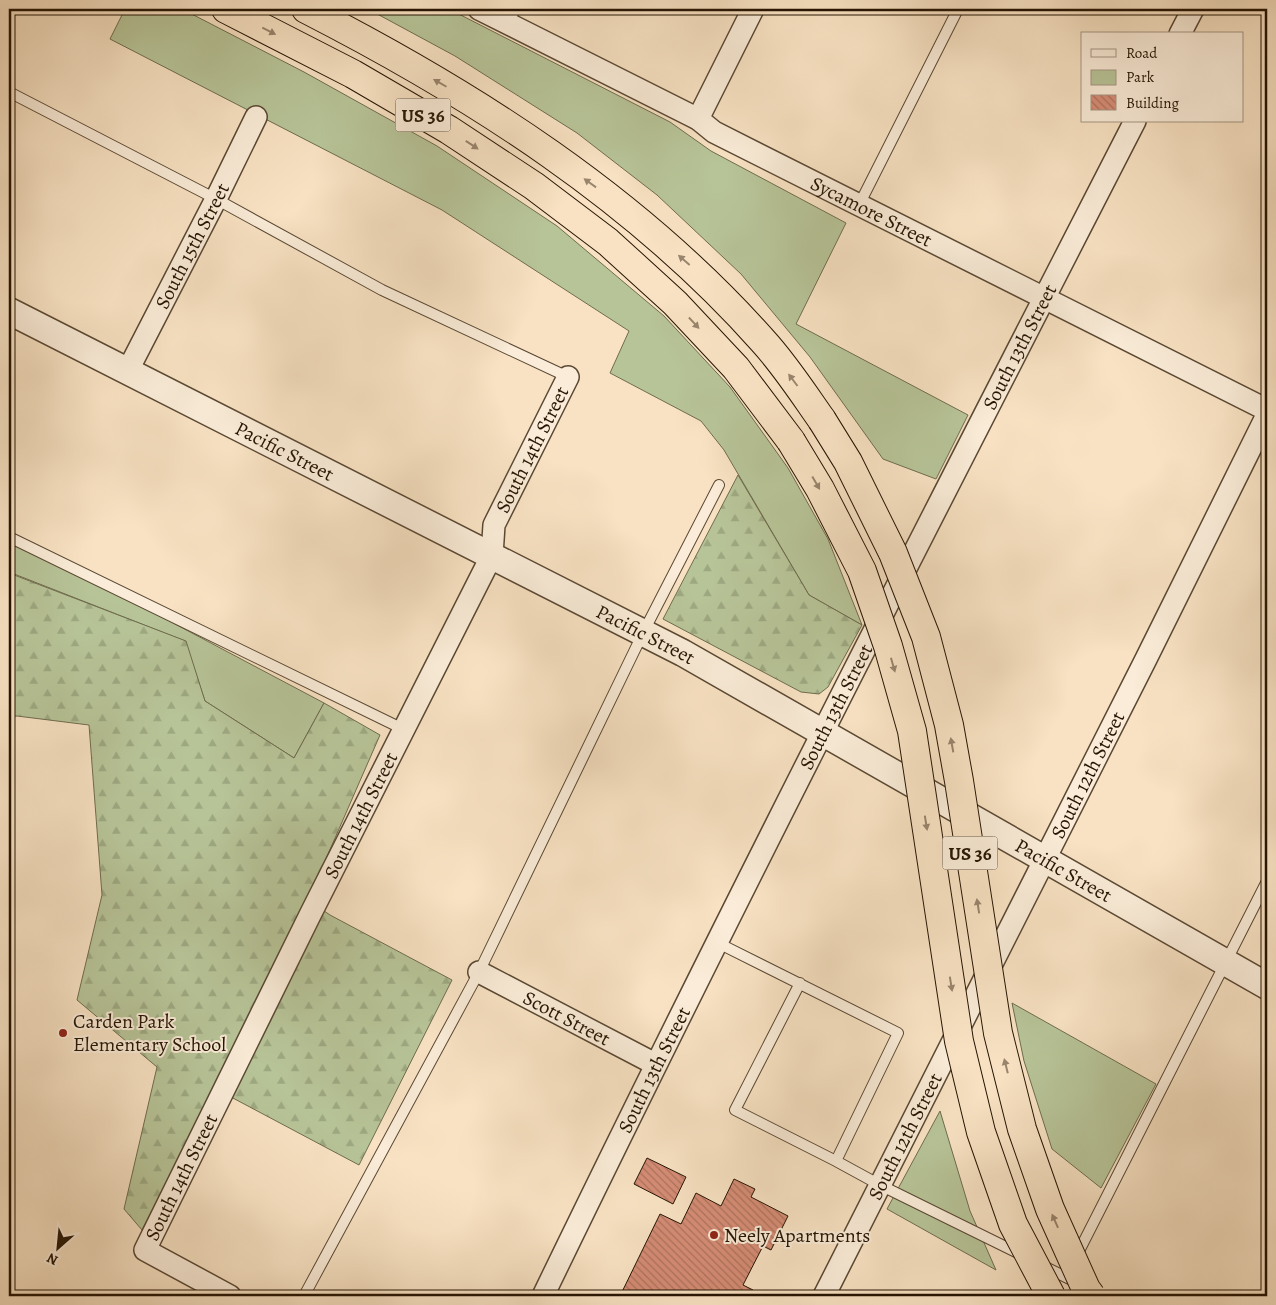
<svg xmlns="http://www.w3.org/2000/svg" width="1276" height="1305" font-family="Alegreya,serif">
<style>
.green{fill:#b7c498;stroke:#6e6c4e}
.forest{fill:url(#forest-firs);stroke:#6e6c4e}
.building{fill:url(#building-back-hatch);stroke:#251403}
.lines{fill:none;stroke-linecap:round;stroke-linejoin:round}
.service-casing{stroke:#5a4833;stroke-width:12}
.minor-casing{stroke:#5a4833;stroke-width:24}
.tertiary-casing{stroke:#5a4833;stroke-width:29}
.motorway-casing{stroke:#251403;stroke-width:30}
.service{stroke:#faecd8;stroke-width:10}
.minor{stroke:#faecd8;stroke-width:21}
.tertiary{stroke:#faecd8;stroke-width:26}
.motorway{stroke:#f8e2c3;stroke-width:28}
.motorway-bridge-casing{stroke:#251403;stroke-width:30;stroke-linecap:butt}
.motorway-bridge{stroke:#f8e2c3;stroke-width:28}
.oneway{fill:#99856d}
.poi-dot{fill:#8f2418;stroke:#faecd8;stroke-width:2}
.labels{text-anchor:middle;stroke-width:4;stroke-linejoin:round;paint-order:stroke}
.shield{fill:#faecd8;stroke:#655543;stroke-width:1}
.shield-label{font-size:19px;font-weight:bold;fill:#251403}
.street-label{font-size:20px;fill:#251403;stroke:#faecd8}
.poi-label{font-size:20px;fill:#251403;stroke:#faecd8;text-anchor:start}
</style>
<defs>
<pattern id="forest-firs" width="22" height="20" patternUnits="userSpaceOnUse" patternTransform="scale(1.25)"><rect width="22" height="20" fill="#b7c498"/><path d="M5 1l3.5 6h-7zM16 11l3.5 6h-7z" fill="#9da881"/></pattern>
<pattern id="building-back-hatch" width="6" height="6" patternUnits="userSpaceOnUse" patternTransform="scale(1.25)"><rect width="6" height="6" fill="#d68d76"/><path d="M-1 5l2 2M0 0l6 6M5-1l2 2" fill="none" stroke="#ad725f"/></pattern>
</defs>
<rect width="100%" height="100%" fill="#f8e2c3"/>
<filter id="stains"><feTurbulence type="fractalNoise" baseFrequency=".004" numOctaves="4"/><feColorMatrix values="0 0 0 0 .2 0 0 0 0 .09 0 0 0 0 .02 0 0 0 .5 -.17"/></filter>
<radialGradient id="worn" r=".72"><stop offset=".6" stop-color="#630" stop-opacity="0"/><stop offset="1" stop-color="#630" stop-opacity=".3"/></radialGradient>
<path class="green" d="M121,9H182L304,72L437,146L557,226L664,316L730,387L788,468L828,539L862,625L809,595L724,450L701,421L610,373L629,331L442,210L110,39L124,11Z
M368,9H449L670,122L711,151L846,223L796,324L968,415L936,479L883,459L810,357L741,274L657,195L577,133L455,56Z
M9,536L324,703L294,758L205,701L185,641L9,572Z
M1012,1003L1156,1084L1101,1188L1052,1149L1024,1061Z
M940,1111L970,1211L996,1270L887,1209Z"/>
<path class="forest" d="M738,475L809,595L862,625L828,687L819,694L801,692L663,619Z
M9,573L186,641L205,701L294,758L324,703L380,735L308,900L330,915L452,980L359,1165L214,1088L142,1230L124,1209L157,1067L77,1000L102,895L89,725L17,716L9,717Z"/>
<path class="building" d="M647,1158L686,1177L673,1204L634,1184Z
M734,1179L755,1189L751,1197L788,1216L771,1250L763,1246L743,1285L753,1290L750,1296H620L660,1214L681,1224L696,1193L721,1206Z"/>
<g class="lines">
<g class="service-casing">
<path id="service" d="M508,24L515,9
M9,92L216,199L382,290L568,377
M859,205L958,9
M9,537L403,729
M716,942L898,1033L836,1161L880,1185L1022,1255
M800,983L735,1110L836,1161
M1076,1257L1267,881
M1041,1265L1078,1283
M304,1296L479,972L643,633L719,485"/>
</g>
<g class="minor-casing">
<g id="minor">
<path id="s1" d="M479,9L698,119L714,132L1267,410"/>
<path d="M1180,34L1193,9"/>
<path d="M698,119L753,9"/>
<path id="s2" d="M127,372L216,199L256,117"/>
<path id="s3" d="M479,972L655,1064"/>
<path id="s4" d="M230,1296L145,1250L310,915L492,555L494,525L568,377"/>
<path id="s5" d="M543,1296C734,901 935,511 1135,121"/>
<path id="s6" d="M824,1296L1146,659L1267,415"/>
</g>
</g>
<g class="tertiary-casing">
<g id="tertiary">
<path id="s7" d="M9,311L683,653L1267,986"/>
</g>
</g>
<g class="motorway-casing">
<path id="motorway" d="M226,9L353,74L449,130L534,186L608,242L675,303L736,368L791,441
M306,9C474,95 637,199 763,341C785,365 803,393 822,420"/>
</g>
<use href="#service" class="service"/>
<use href="#minor" class="minor"/>
<use href="#tertiary" class="tertiary"/>
<use href="#motorway" class="motorway"/>
<g class="motorway-bridge-casing">
<path id="motorway-bridge" d="M822,420L848,462L893,553L926,637L949,725L959,781L998,1033L1022,1129L1050,1209L1086,1289L1091,1296
M791,441L820,489L862,571L888,646L912,731L959,1041L981,1132L1013,1224L1051,1296"/>
</g>
<use href="#motorway-bridge" class="motorway-bridge"/>
</g>
<defs><path id="oneway-solid" d="M-6-.8H1V-3.2L6.5 0L1 3.2V.8H-6Z" transform="scale(1.25)"/></defs>
<g class="oneway">
<use href="#oneway-solid" transform="translate(269 31) rotate(27)"/>
<use href="#oneway-solid" transform="translate(440 83) rotate(-150)"/>
<use href="#oneway-solid" transform="translate(472 145) rotate(33)"/>
<use href="#oneway-solid" transform="translate(590 183) rotate(-144)"/>
<use href="#oneway-solid" transform="translate(684 260) rotate(-139)"/>
<use href="#oneway-solid" transform="translate(694 323) rotate(47)"/>
<use href="#oneway-solid" transform="translate(793 380) rotate(-127)"/>
<use href="#oneway-solid" transform="translate(816 483) rotate(60)"/>
<use href="#oneway-solid" transform="translate(893 665) rotate(74)"/>
<use href="#oneway-solid" transform="translate(952 745) rotate(-100)"/>
<use href="#oneway-solid" transform="translate(926 823) rotate(81)"/>
<use href="#oneway-solid" transform="translate(978 906) rotate(-99)"/>
<use href="#oneway-solid" transform="translate(951 984) rotate(81)"/>
<use href="#oneway-solid" transform="translate(1006 1066) rotate(-104)"/>
<use href="#oneway-solid" transform="translate(1055 1221) rotate(-114)"/>
</g>
<g class="poi-dot">
<circle cx="63" cy="1033" r="5"/>
<circle cx="714" cy="1235" r="5"/>
</g>
<g class="labels">
<g class="shield">
<rect x="395.5" y="98.5" width="55" height="33" rx="4"/>
<rect x="942.5" y="836.5" width="55" height="33" rx="4"/>
</g>
<g class="shield-label">
<text x="423" y="122">US 36</text>
<text x="970" y="860">US 36</text>
</g>
<g class="street-label">
<text dy="7" stroke="none"><textPath href="#s1" startOffset="442">Sycamore Street</textPath></text>
<text dy="7" stroke="none"><textPath href="#s2" startOffset="142">South 15th Street</textPath></text>
<text dy="7" stroke="none"><textPath href="#s5" startOffset="1062">South 13th Street</textPath></text>
<text dy="7" stroke="none"><textPath href="#s4" startOffset="988">South 14th Street</textPath></text>
<text dy="7" stroke="none"><textPath href="#s7" startOffset="309">Pacific Street</textPath></text>
<text dy="7" stroke="none"><textPath href="#s7" startOffset="714">Pacific Street</textPath></text>
<text dy="7" stroke="none"><textPath href="#s5" startOffset="658">South 13th Street</textPath></text>
<text dy="7" stroke="none"><textPath href="#s6" startOffset="584">South 12th Street</textPath></text>
<text dy="7" stroke="none"><textPath href="#s4" startOffset="582">South 14th Street</textPath></text>
<text dy="7" stroke="none"><textPath href="#s7" startOffset="1194">Pacific Street</textPath></text>
<text dy="7" stroke="none"><textPath href="#s3" startOffset="99">Scott Street</textPath></text>
<text dy="7" stroke="none"><textPath href="#s5" startOffset="252">South 13th Street</textPath></text>
<text dy="7" stroke="none"><textPath href="#s6" startOffset="179">South 12th Street</textPath></text>
<text dy="7" stroke="none"><textPath href="#s4" startOffset="178">South 14th Street</textPath></text>
</g>
<g class="poi-label">
<text x="73" y="1028">Carden Park<tspan x="73" dy="23">Elementary School</tspan></text>
<text x="724" y="1242">Neely Apartments</text>
</g>
</g>
<rect width="1276" height="1305" fill="none" stroke="#f8e2c3" stroke-width="30"/>
<rect x="10" y="10" width="1256" height="1285" fill="none" stroke="#251403" stroke-width="2.5"/>
<rect x="15" y="15" width="1246" height="1275" fill="none" stroke="#251403"/>
<rect x="1081" y="32" width="162" height="90" fill="#faecd8" stroke="#a59683"/>
<rect x="1091" y="49" width="25" height="8" fill="#faecd8" stroke="#a59683"/>
<text x="1126" y="58" font-size="15" fill="#251403">Road</text>
<rect x="1091" y="70" width="25" height="15" fill="#b7c498" stroke="#a59683"/>
<text x="1126" y="82" font-size="15" fill="#251403">Park</text>
<rect x="1091" y="95" width="25" height="15" fill="url(#building-back-hatch)" stroke="#a59683"/>
<text x="1126" y="108" font-size="15" fill="#251403">Building</text>
<g transform="translate(58 1248) rotate(207)" stroke="#faecd8" stroke-width="4" paint-order="stroke">
<path d="M0-4L9 19L0 12L-9 19Z" fill="#251403"/>
<text y="-8" font-size="14" font-weight="bold" text-anchor="middle" fill="#251403">N</text>
</g>
<rect width="100%" height="100%" filter="url(#stains)"/>
<rect width="100%" height="100%" fill="url(#worn)"/>
</svg>
